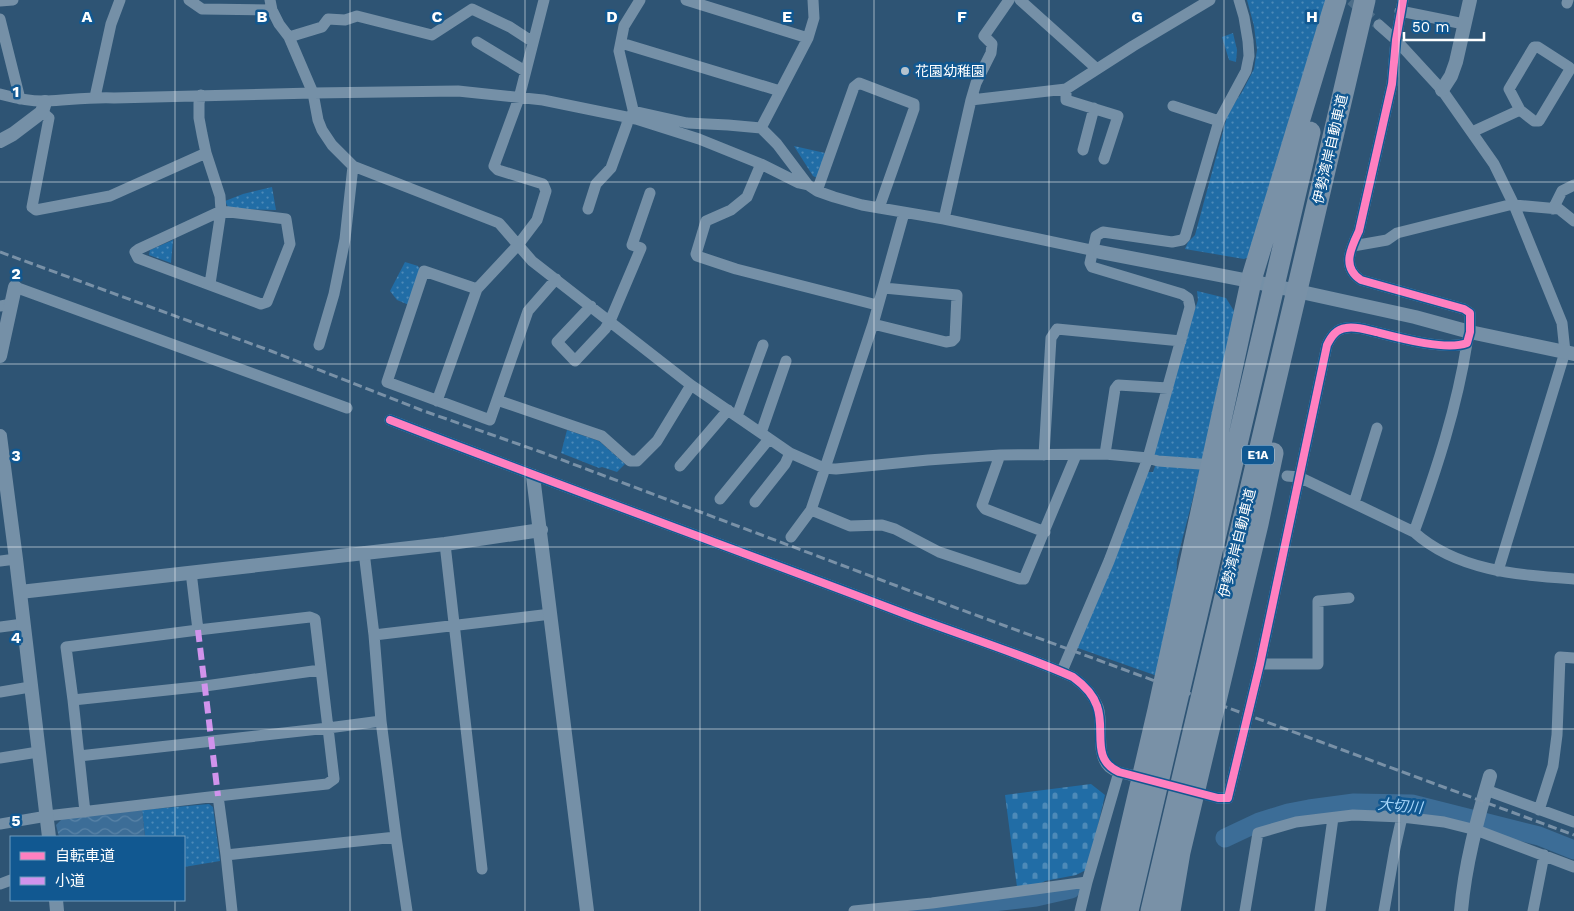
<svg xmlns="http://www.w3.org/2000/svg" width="1574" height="911" font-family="'Work Sans','Noto Sans JP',sans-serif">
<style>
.green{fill:url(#green-dots)}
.cemetery{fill:url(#cemetery-stones)}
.water{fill:url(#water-waves)}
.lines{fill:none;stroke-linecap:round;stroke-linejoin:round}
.river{stroke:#3c6d97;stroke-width:19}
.minor-tunnel{stroke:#4d6e89;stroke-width:11;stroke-dasharray:11 5.5;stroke-linecap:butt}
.minor{stroke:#7590a7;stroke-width:11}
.tertiary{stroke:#7590a7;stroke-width:14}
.rail{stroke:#7991a7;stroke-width:3;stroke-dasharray:9 4;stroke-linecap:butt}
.motorway-bridge{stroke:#7991a7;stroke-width:21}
.quiet{stroke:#d193ec;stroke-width:6;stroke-dasharray:12 6;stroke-linecap:butt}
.cycleway-casing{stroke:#115891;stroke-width:11}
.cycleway{stroke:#ff80c0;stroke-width:8}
.grid{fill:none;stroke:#fff;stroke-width:1;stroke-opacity:0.55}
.poi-dot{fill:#b6c3ce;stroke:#115891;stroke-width:2}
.labels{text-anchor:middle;stroke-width:5;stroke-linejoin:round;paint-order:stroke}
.shield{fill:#115891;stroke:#b8cdde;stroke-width:1}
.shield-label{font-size:12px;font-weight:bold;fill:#fff}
.poi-label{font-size:14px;fill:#fff;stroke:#115891;text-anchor:start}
.street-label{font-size:14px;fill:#fff;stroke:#115891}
.water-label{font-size:15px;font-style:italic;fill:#a8d7fa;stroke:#115891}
.grid-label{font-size:16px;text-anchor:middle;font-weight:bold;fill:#fff;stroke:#115891;stroke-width:5;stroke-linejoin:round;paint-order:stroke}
</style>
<defs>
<pattern id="green-dots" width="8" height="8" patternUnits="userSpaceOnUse" patternTransform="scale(1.25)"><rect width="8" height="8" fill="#216da6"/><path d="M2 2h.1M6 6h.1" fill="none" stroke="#4d8ab8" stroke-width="1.8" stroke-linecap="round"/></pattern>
<pattern id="cemetery-stones" width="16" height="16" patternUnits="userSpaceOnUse" patternTransform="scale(1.25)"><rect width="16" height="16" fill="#216da6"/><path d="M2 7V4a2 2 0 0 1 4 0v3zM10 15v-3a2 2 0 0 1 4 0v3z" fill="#4d8ab8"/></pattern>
<pattern id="water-waves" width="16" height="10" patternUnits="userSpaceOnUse" patternTransform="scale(1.25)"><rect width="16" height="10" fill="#3c6d97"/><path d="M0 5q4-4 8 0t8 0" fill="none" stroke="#5983a7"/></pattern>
</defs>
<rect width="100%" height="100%" fill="#2e5474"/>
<path class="green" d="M1247,0H1334L1262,251L1244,259L1185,249L1188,242L1195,235L1228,113L1242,92L1254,69L1257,50L1254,26Z
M1233,33L1237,50L1236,62L1229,60L1222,37Z
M794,146L825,153L817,178L813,176Z
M272,187L276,210L229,209L225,201L243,194Z
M173,240L171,263L149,255L150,250Z
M405,262L418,266L421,272L409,305L397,300L390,291Z
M1197,291L1226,298L1239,319L1177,560L1175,604L1160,677L1075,647L1148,472H1153L1157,461L1149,451L1198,300Z
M567,430L599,441L625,464L617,472L602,467L599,468L561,453Z
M209,804L213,807L220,861L184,867V837H145L142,810Z"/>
<path class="cemetery" d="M1091,784L1105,795L1088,869L1076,875L1045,881L1038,885L1017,887L1005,795Z"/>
<path class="water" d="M142,810L145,837H59L56,825L63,818Z"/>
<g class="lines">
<path class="river" d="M1225,838L1259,822L1288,813L1309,809L1354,803L1412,804L1539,836L1574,850
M918,911L1036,897L1071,889"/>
<path class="minor-tunnel" d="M1351,0L1379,25
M1190,791L1218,798"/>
<path class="minor" d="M189,0L202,9L272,10
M270,0L272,10L279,24L289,37L313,93L318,120L322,130L332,145L353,166L499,223L532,261L691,385L790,453L824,468L836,469L928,460L1000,455L1105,454L1148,458L1158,461L1214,465
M686,0L808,38
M1020,0L1097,69
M0,1L13,0
M1567,3L1568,0
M1400,11L1464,24
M0,19L20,99
M1379,25L1396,40L1442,90L1494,164L1514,205L1562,323L1565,352L1498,571
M289,37L322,27L328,19L345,20L357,16L432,35L472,9L510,27L533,42
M477,42L525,71
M621,43L780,91
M1066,89V100L1118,116L1104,159
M0,94C15,98 31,102 47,101C69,100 91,97 114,98L313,93L458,91L543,100L636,119L699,139L761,164L799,183L808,185L817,191L834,197L862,205L944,219L1100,252
M201,95L199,103V118L202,134L206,153L220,196L221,211L210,284
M95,97L111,24L120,0
M971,100L976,83L991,53L992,44L984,36L1009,0
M1173,106L1219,121
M633,111L687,123L728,125L761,128L777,144L808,185
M42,112L49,118L32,207L36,210L110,196L206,153
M635,118L619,51L624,26L640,0
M761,128L808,38L814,18L813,0
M1472,132L1520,110L1534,121H1539L1569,71V67L1538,47H1534L1509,89L1520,110
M1083,150L1094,108
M761,164L747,197L731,210L706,221L696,254L697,256L736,269L877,305
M817,191L854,87L859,83L914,104V109L879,208
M1514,205L1559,209L1574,221
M588,209L596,184L611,168L627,124V118
M1553,209L1562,191L1574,185
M221,211L286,219L290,244L267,302L261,304L138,258L135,252L139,249Z
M944,219L971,100L1066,89L1133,46L1210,0
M1353,246L1387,240L1397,233L1513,204
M15,287L347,408
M477,289L424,271L387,382L490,420L528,311L556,279
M0,306L11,304
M591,306L557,342L575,361L605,329L610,321L641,248L632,245L650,193
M873,324L946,342L952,341L955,338L957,295L884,288
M319,345L334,294L345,239L353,166
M497,400L602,436L630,461H637L657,441L691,385
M437,401L477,289L518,245L537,220L546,191L543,184L498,170L494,166L519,98L544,0
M737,416L763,345
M390,420C560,486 730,547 900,612C957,634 1017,652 1073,677C1084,685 1093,694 1098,707C1104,724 1095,754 1109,767C1116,773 1126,774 1135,776
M761,433L786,361
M1105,454L1115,389L1118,385L1168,388
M1000,455L982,505L985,509L1045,532
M1044,455L1051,338L1057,329L1181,341
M680,466L728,410
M1287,476L1299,477L1414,532C1457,571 1519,575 1574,579
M720,499L769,439
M755,502L785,464L790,453
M1354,503L1377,428
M811,510L850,526L882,525L895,529L939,552L1020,579H1024L1076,455
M1414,532C1436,471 1457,408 1467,343
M791,537L811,510L873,324L904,213
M445,544L482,869
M364,552L374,635L381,721
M0,561L16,559
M0,627L23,624
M374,635L551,614
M1260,664H1318V601L1349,598
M1062,671L1109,561L1148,458L1190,307L1188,298L1182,294L1092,267L1090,263L1096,236L1103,232L1172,242L1182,240L1185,237L1219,121L1246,71L1249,56L1248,41L1244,17L1239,0
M0,692L30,687
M73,700L205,686L320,670
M79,756L328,728L334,779L327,784L218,796L226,855L396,837L381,721L328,728L315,619L310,617L198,630L191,572
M0,758L38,752
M1486,790L1574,822
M1218,798H1228L1260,664L1327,345C1331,337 1336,329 1346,328C1356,326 1367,330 1376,332C1399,338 1446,351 1467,343L1470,332V313L1464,309L1361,280C1341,267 1351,248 1359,231L1392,84L1396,40L1403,0
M1539,810L1553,766L1557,735L1560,657L1574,658
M85,812L73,700L66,647L198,630
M0,824L47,816L218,796
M396,837L407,911
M226,855L232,911
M0,884L11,880
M854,911L932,903L1087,882L1119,772
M1080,911L1087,882
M1245,911L1258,833L1296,822L1353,815L1402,817L1444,822L1476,830L1574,867
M1320,911L1333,818
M1384,911L1395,848L1402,817
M1533,911L1544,855"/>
<path class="tertiary" d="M1442,90L1451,76L1456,62L1470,0
M0,141L13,134L42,112L45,102
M1100,252L1260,283L1415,317L1470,332L1574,354
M0,356L15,287
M0,436L16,559L49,837
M533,476L587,911
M20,592L445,544L541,530
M56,900L57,911
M1461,911C1465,865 1477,820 1490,776"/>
<path class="rail" d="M0,252L271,351L421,410L541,452L913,592L1574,835"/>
<path class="motorway-bridge" d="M1111,911L1158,710L1252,277L1336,0
M1128,911L1310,132
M1151,911C1220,607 1295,304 1365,0
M1170,911L1180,852L1258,524L1273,453"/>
<path class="quiet" d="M198,630L218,796"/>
<g class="cycleway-casing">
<path id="cycleway" d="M390,420C560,486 730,547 900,612C957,634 1017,652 1073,677C1084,685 1093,694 1097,706C1106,730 1090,759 1119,772L1218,798H1228L1260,664L1327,345C1331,337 1336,329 1346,328C1356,326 1367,330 1376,332C1399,338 1446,351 1467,343L1470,332V313L1464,309L1361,280C1341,267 1351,248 1359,231L1392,84L1396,40L1403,0"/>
</g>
<use href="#cycleway" class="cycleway"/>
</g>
<path class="grid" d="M175,0V837M350,0V911M525,0V911M700,0V911M874,0V911M1049,0V911M1224,0V911M1399,0V911M0,182H1574M0,364H1574M0,547H1574M0,729H1574M175,900V911"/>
<circle class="poi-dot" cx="905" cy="71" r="5"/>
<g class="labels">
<rect class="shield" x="1242" y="445.5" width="32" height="19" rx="4"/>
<g class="shield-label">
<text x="1258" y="459">E1A</text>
</g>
<g class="poi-label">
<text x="915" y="76">花園幼稚園</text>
</g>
<g class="street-label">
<text transform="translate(1330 149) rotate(-77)" y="5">伊勢湾岸自動車道</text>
<text transform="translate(1237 543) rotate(-76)" y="5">伊勢湾岸自動車道</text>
</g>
<g class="water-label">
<text transform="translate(1400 806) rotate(5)" y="5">大切川</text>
</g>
</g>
<g class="grid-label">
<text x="87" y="22">A</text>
<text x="262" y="22">B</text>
<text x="437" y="22">C</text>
<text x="612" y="22">D</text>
<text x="787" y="22">E</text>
<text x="962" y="22">F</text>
<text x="1137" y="22">G</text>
<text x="1312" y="22">H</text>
<text x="16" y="97">1</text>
<text x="16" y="279">2</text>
<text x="16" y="461">3</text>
<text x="16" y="643">4</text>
<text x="16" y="826">5</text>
</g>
<rect x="10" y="836" width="175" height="65" fill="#115891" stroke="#709bbd"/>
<rect x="20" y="852" width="25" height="8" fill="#ff80c0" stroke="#709bbd"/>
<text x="55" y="861" font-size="15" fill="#ffffff">自転車道</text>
<rect x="20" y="877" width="25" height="8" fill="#d193ec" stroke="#709bbd"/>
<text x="55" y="886" font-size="15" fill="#ffffff">小道</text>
<path d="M1404 32v8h80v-8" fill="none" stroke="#ffffff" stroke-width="2.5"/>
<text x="1412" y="32" font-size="15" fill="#ffffff" stroke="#115891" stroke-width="4" paint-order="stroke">50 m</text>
</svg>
